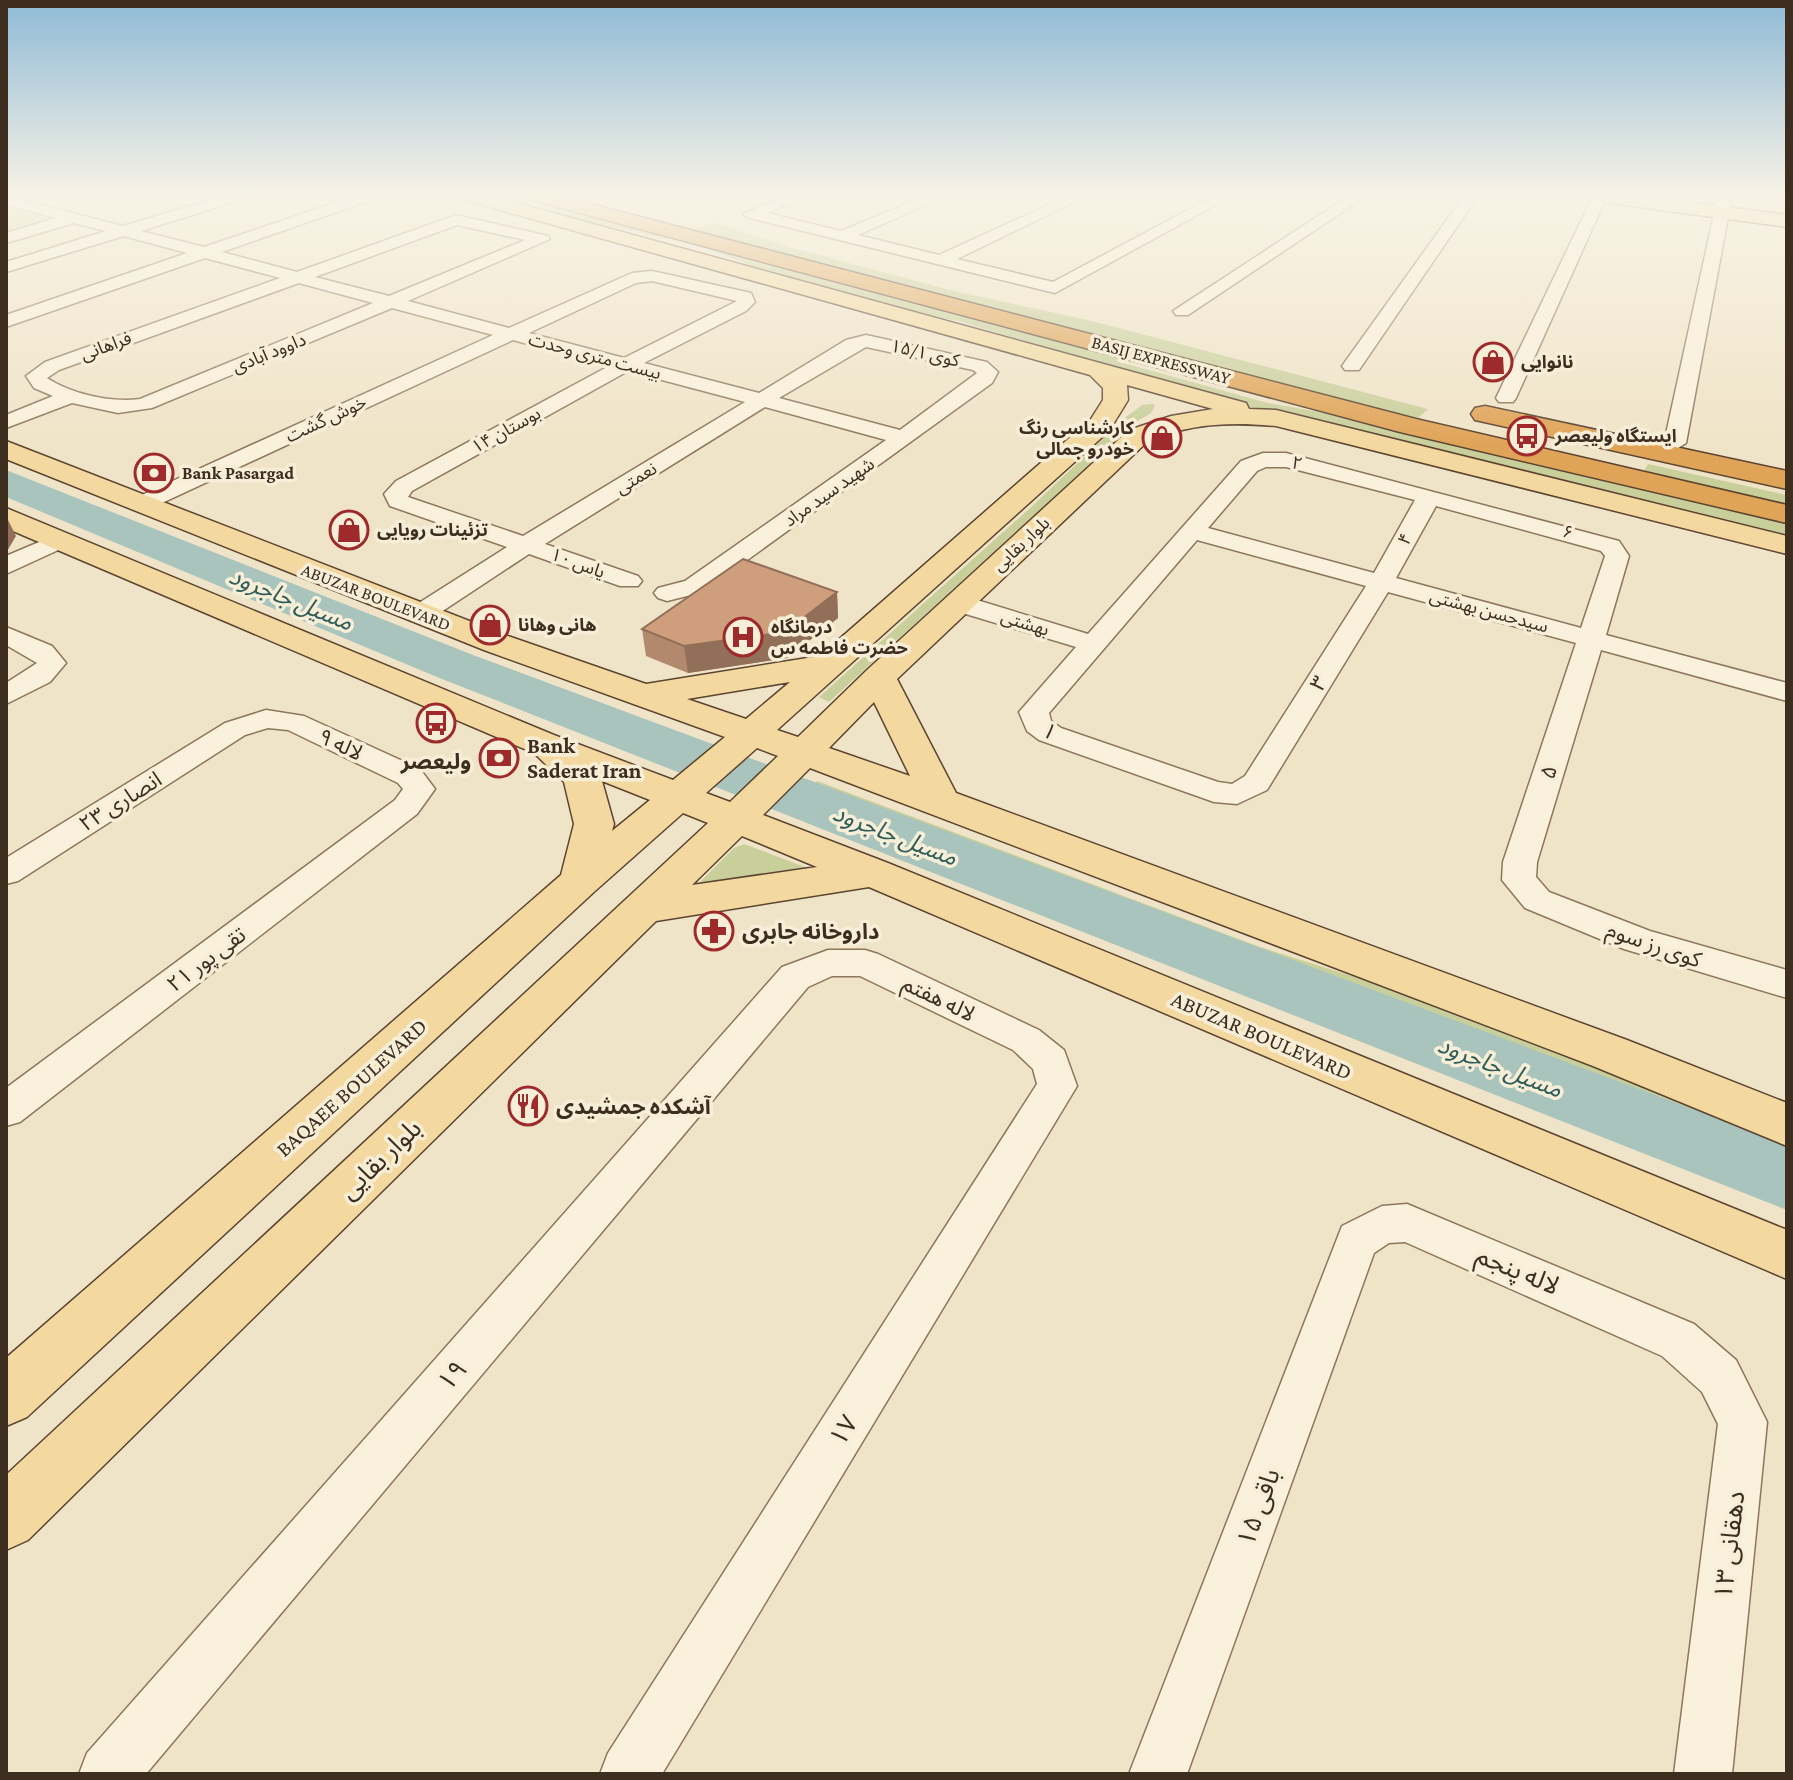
<svg xmlns="http://www.w3.org/2000/svg" width="1793" height="1780" font-family="'Crimson Pro','Noto Sans Arabic',serif">
<style>
.green{fill:#c9cf9b}
.lines{fill:none;stroke-linecap:round;stroke-linejoin:round}
.river{fill:#a9c4bc;fill-rule:evenodd}
.minor-casing{stroke:#8d765c;stroke-width:3}
.major-casing{stroke:#5b4430;stroke-width:3}
.highway-casing{stroke:#5b4430;stroke-width:3}
.minor{fill:#faf1dc;fill-rule:evenodd}
.major{fill:#f3d9a0;fill-rule:evenodd}
.highway{fill:#e0a458;fill-rule:evenodd}
.wall{fill:#b2896c}
.shaded-wall{fill:#916f58}
.building{fill:#cf9f7d;stroke:#916f58;stroke-width:2}
.labels{text-anchor:middle;stroke-width:7;stroke-linejoin:round;paint-order:stroke}
.far-street-label{font-size:18px;fill:#3d2e20;stroke:#f7eed8}
.far-poi-label{font-size:18px;font-weight:bold;fill:#3d2e20;stroke:#f7eed8;text-anchor:start}
.street-label{font-size:22px;fill:#3d2e20;stroke:#f7eed8}
.poi-label{font-size:22px;font-weight:bold;fill:#3d2e20;stroke:#f7eed8;text-anchor:start}
.water-label{font-size:24px;font-style:italic;fill:#2f5d5a;stroke:#f7eed8}
.near-street-label{font-size:26px;fill:#3d2e20;stroke:#f7eed8}
</style>
<rect width="100%" height="100%" fill="#f0e4c8"/>
<path class="green" d="M484,196C548,196 612,218 671,241Z
M6,208L51,220L6,233Z
M714,223L789,247L954,291L1092,321L1428,409L1416,420L692,230Z
M671,235L1122,356L1116,361L1268,403L1347,417L1646,491L1787,522V540L1392,444L1219,399L958,321L911,312L763,270Z
M1153,404L1155,406L1151,413L1136,422L829,702L819,697L1029,509L1126,417L1142,405Z
M1648,464L1787,495V507L1642,475Z
M817,781L1260,947L1447,1006L1787,1142V1208L788,812Z
M744,844L810,869L699,889L700,882L734,848Z"/>
<g class="lines">
<path class="river" d="M6,470L473,655L1787,1144V1210L437,677L6,497Z"/>
<g class="minor-casing">
<path id="minor" d="M6,196L123,226L223,196H245L243,199L141,231L204,247L355,196H376L374,199L222,252L297,272L456,215L548,236L550,239L408,301L509,328L632,273L652,271L751,293L755,302L746,311L644,363L759,393L846,340L866,335L987,362L998,372L992,383L703,592L667,601L658,598L654,593L658,588L685,581L886,440L765,407L545,544L638,576L642,581L638,586H620L529,554L429,620H411L407,614L411,608L507,547L390,506L384,494L396,481L609,366L513,340L149,509H133L129,504L133,499L493,335L392,308L152,408L118,413L72,403L6,428V415L53,396L34,388L26,376L45,362L280,278L205,258L6,327V315L187,253L124,236L6,272V262L106,231L74,223L6,243V233L56,218L6,205ZM457,225L525,240L389,296L315,277ZM652,281L737,301L624,358L529,333L636,283ZM299,283L373,303L140,399C111,403 71,394 47,378L59,370ZM866,347L973,370L977,373L900,430L779,398ZM628,371L745,402L523,536L408,497L412,491Z
M786,196H806L767,213L841,231L926,196H946L858,235L939,255L1068,196H1087L957,259L1053,282L1214,196H1232L1055,293L746,217L743,214Z
M1349,196H1366L1188,315H1176L1173,311Z
M1464,196H1478L1359,370H1345L1342,366Z
M1593,196H1607L1516,398L1513,402H1499L1496,398Z
M1718,196H1732L1686,443L1675,450L1664,443Z
M1263,453H1286L1619,541L1629,556L1606,635L1787,683V701L1601,650L1537,862L1536,877L1549,892L1650,931L1787,970V998L1624,949L1525,908L1502,880L1503,862L1576,643L1388,592L1267,790L1237,804L1214,802L1039,740L1027,731L1019,712L1076,647L949,609L945,603L949,597H967L1088,634L1241,461ZM1266,467H1286L1415,500L1374,573L1208,528L1257,471ZM1436,506L1601,551L1605,556L1581,628L1396,578ZM1197,540L1366,586L1245,776L1232,784L1218,782L1061,728L1051,721L1049,713Z
M58,534L67,536L70,541L67,546L6,574V556Z
M6,627L52,646L66,663L50,682L6,704V683L37,663L6,645Z
M266,710L304,716L420,769L435,789L417,814L20,1122L6,1126V1088L395,800L403,789L398,783L288,730L268,728L245,735L18,881L6,884V858L225,723Z
M828,950H865L878,954L1039,1030L1064,1050L1077,1086L662,1774H600L608,1753L1037,1084L1033,1069L1013,1050L860,976H832L808,987L146,1774H79L87,1753L782,967Z
M1407,1204L1694,1324L1736,1360L1767,1422L1732,1774H1674L1718,1424L1702,1392L1662,1356L1405,1242L1389,1243L1374,1253L1187,1774H1129L1342,1226L1382,1206Z"/>
</g>
<g class="major-casing">
<path id="major" d="M462,196H491L1246,403L1249,409L1276,410L1787,536V554L1276,426C1231,422 1189,423 1147,442L897,679L956,793L1627,1040L1787,1103V1146L1593,1066L810,768L763,815L888,863L1787,1230V1279L869,887L656,921L28,1540L6,1550V1475L708,823L683,813L595,891L27,1417L6,1426V1358L561,875L574,824L564,782L534,753L6,528V508L554,735L673,780L725,737L484,650L6,459V441L508,636L646,684L820,656L1091,419L1103,400V388L1090,375L464,200ZM1127,385L1213,409L1171,416L1129,430L867,670L798,737L777,730L1109,431L1128,400ZM790,682L746,719L687,699ZM874,702L910,776L829,748ZM757,748L778,756L730,802L706,793ZM602,781L650,800L612,831L614,824ZM742,836L817,867L692,885Z
M1592,196H1641L1787,215V227L1601,202Z"/>
</g>
<g class="highway-casing">
<path id="highway" d="M528,196H560L1416,419L1787,505V523L1400,432L531,200Z
M1485,406L1787,471V489L1475,420L1471,414L1475,408Z"/>
</g>
<use href="#minor" class="minor"/>
<use href="#major" class="major"/>
<use href="#highway" class="highway"/>
</g>
<path class="wall" d="M837,592L838,618L787,658L688,673L646,656L642,629Z"/>
<path class="shaded-wall" d="M6,516L16,536L6,553Z
M837,592L838,618L787,658L688,673L684,646Z"/>
<path class="building" d="M743,559L837,592L785,632L684,646L642,629Z"/>
<linearGradient id="sky" x2="0" y2="1"><stop stop-color="#8fbad6"/><stop offset="0.44" stop-color="#f8f3e6"/><stop offset="1" stop-color="#f8f3e6" stop-opacity="0"/></linearGradient>
<rect width="1793" height="445" fill="url(#sky)"/>
<defs>
<g id="shop-ring" transform="scale(2)"><circle r="9.5" fill="#f7eed8" stroke="#9e2a2b" stroke-width="1.5"/><path d="M-5-2.5h2.3a2.7 3.5 0 0 1 5.4 0H5L5.5 6h-11ZM-1.5-2.5h3a1.5 2.3 0 0 0-3 0Z" fill="#9e2a2b"/></g>
<g id="bus-ring" transform="scale(2)"><circle r="9.5" fill="#f7eed8" stroke="#9e2a2b" stroke-width="1.5"/><path d="M-5-6H5V4H4V6H2V4H-2V6H-4V4H-5ZM-3.5-4V0h7V-4ZM-3.5 1.2v1.5H-2V1.2ZM2 1.2v1.5H3.5V1.2Z" fill="#9e2a2b"/></g>
<g id="bank-ring" transform="scale(2)"><circle r="9.5" fill="#f7eed8" stroke="#9e2a2b" stroke-width="1.5"/><path d="M-6-4H6V4H-6ZM0-2.3a2.3 2.3 0 1 0 0 4.6a2.3 2.3 0 1 0 0-4.6Z" fill="#9e2a2b"/></g>
<g id="hospital-ring" transform="scale(2)"><circle r="9.5" fill="#f7eed8" stroke="#9e2a2b" stroke-width="1.5"/><path d="M-5-5h3v3.5h4V-5h3V5h-3V1.5h-4V5h-3Z" fill="#9e2a2b"/></g>
<g id="pharmacy-ring" transform="scale(2)"><circle r="9.5" fill="#f7eed8" stroke="#9e2a2b" stroke-width="1.5"/><path d="M-2-6h4v4h4v4h-4v4h-4v-4h-4v-4h4Z" fill="#9e2a2b"/></g>
<g id="restaurant-ring" transform="scale(2)"><circle r="9.5" fill="#f7eed8" stroke="#9e2a2b" stroke-width="1.5"/><path d="M-5-6h1v4h1v-4h1v4h1v-4h1v5L-1.5 .5V6h-2V.5L-5-1ZM5-6V6H3V1.5H1.5Q1.5-4 5-6Z" fill="#9e2a2b"/></g>
</defs>
<g fill-rule="evenodd">
<use href="#shop-ring" x="1493" y="362"/>
<use href="#bus-ring" x="1527" y="436"/>
<use href="#shop-ring" x="1162" y="438"/>
<use href="#bank-ring" x="154" y="473"/>
<use href="#shop-ring" x="349" y="530"/>
<use href="#shop-ring" x="490" y="625"/>
<use href="#hospital-ring" x="743" y="637"/>
<use href="#bus-ring" x="436" y="723"/>
<use href="#bank-ring" x="499" y="758"/>
<use href="#pharmacy-ring" x="714" y="931"/>
<use href="#restaurant-ring" x="528" y="1106"/>
</g>
<g class="labels">
<g class="far-street-label">
<text transform="translate(106 346) rotate(-20)" y="6">فراهانی</text>
<text transform="translate(269 353) rotate(-22)" y="6">داوود آبادی</text>
<text transform="translate(925 353) rotate(13)" y="6">کوی ۱۵/۱</text>
<text transform="translate(595 356) rotate(15)" y="6">بیست متری وحدت</text>
<text transform="translate(1161 360) rotate(15)" y="6">BASIJ EXPRESSWAY</text>
<text transform="translate(326 419) rotate(-25)" y="6">خوش گشت</text>
<text transform="translate(506 430) rotate(-29)" y="6">بوستان ۱۴</text>
<text transform="translate(1297 463) rotate(13)" y="6">۲</text>
<text transform="translate(636 478) rotate(-31)" y="6">نعمتی</text>
<text transform="translate(829 492) rotate(-35)" y="6">شهید سید مراد</text>
<text transform="translate(1568 532) rotate(14)" y="6">۶</text>
<text transform="translate(1405 539) rotate(-61)" y="6">۴</text>
<text transform="translate(1021 544) rotate(-43)" y="6">بلوار بقایی</text>
<text transform="translate(578 563) rotate(20)" y="6">یاس ۱۰</text>
<text transform="translate(376 597) rotate(21)" y="6">ABUZAR BOULEVARD</text>
<text transform="translate(1489 611) rotate(15)" y="6">سیدحسن بهشتی</text>
<text transform="translate(1025 623) rotate(17)" y="6">بهشتی</text>
</g>
<g class="far-poi-label">
<text x="1521" y="368">نانوایی</text>
<text x="1134" y="434" text-anchor="end">کارشناسی رنگ<tspan x="1134" dy="21">خودرو جمالی</tspan></text>
<text x="1555" y="442">ایستگاه ولیعصر</text>
<text x="182" y="479">Bank Pasargad</text>
<text x="377" y="536">تزئینات رویایی</text>
<text x="518" y="631">هانی وهانا</text>
<text x="771" y="633">درمانگاه<tspan x="771" dy="21">حضرت فاطمه س</tspan></text>
</g>
<g class="street-label">
<text transform="translate(1318 683) rotate(-58)" y="8">۳</text>
<text transform="translate(1050 731) rotate(31)" y="8">۱</text>
<text transform="translate(341 744) rotate(25)" y="8">لاله ۹</text>
<text transform="translate(1548 772) rotate(-73)" y="8">۵</text>
<text transform="translate(120 801) rotate(-32)" y="8">انصاری ۲۳</text>
<text transform="translate(1654 944) rotate(19)" y="8">کوی رز سوم</text>
<text transform="translate(206 959) rotate(-37)" y="8">تقی پور ۲۱</text>
<text transform="translate(939 998) rotate(26)" y="8">لاله هفتم</text>
<text transform="translate(1262 1035) rotate(23)" y="8">ABUZAR BOULEVARD</text>
<text transform="translate(351 1087) rotate(-42)" y="8">BAQAEE BOULEVARD</text>
</g>
<g class="poi-label">
<text x="527" y="753">Bank<tspan x="527" dy="25">Saderat Iran</tspan></text>
<text x="436" y="769" text-anchor="middle">ولیعصر</text>
<text x="742" y="939">داروخانه جابری</text>
<text x="556" y="1114">آشکده جمشیدی</text>
</g>
<g class="water-label">
<text transform="translate(291 599) rotate(22)" y="8">مسیل جاجرود</text>
<text transform="translate(895 835) rotate(21)" y="8">مسیل جاجرود</text>
<text transform="translate(1500 1067) rotate(21)" y="8">مسیل جاجرود</text>
</g>
<g class="near-street-label">
<text transform="translate(380 1159) rotate(-44)" y="9">بلوار بقایی</text>
<text transform="translate(1518 1270) rotate(23)" y="9">لاله پنجم</text>
<text transform="translate(452 1375) rotate(-49)" y="9">۱۹</text>
<text transform="translate(843 1430) rotate(-58)" y="9">۱۷</text>
<text transform="translate(1258 1507) rotate(-70)" y="9">باقی ۱۵</text>
<text transform="translate(1729 1545) rotate(-83)" y="9">دهقانی ۱۳</text>
</g>
</g>
<rect width="1793" height="1780" fill="none" stroke="#3d2e20" stroke-width="16"/>
</svg>
